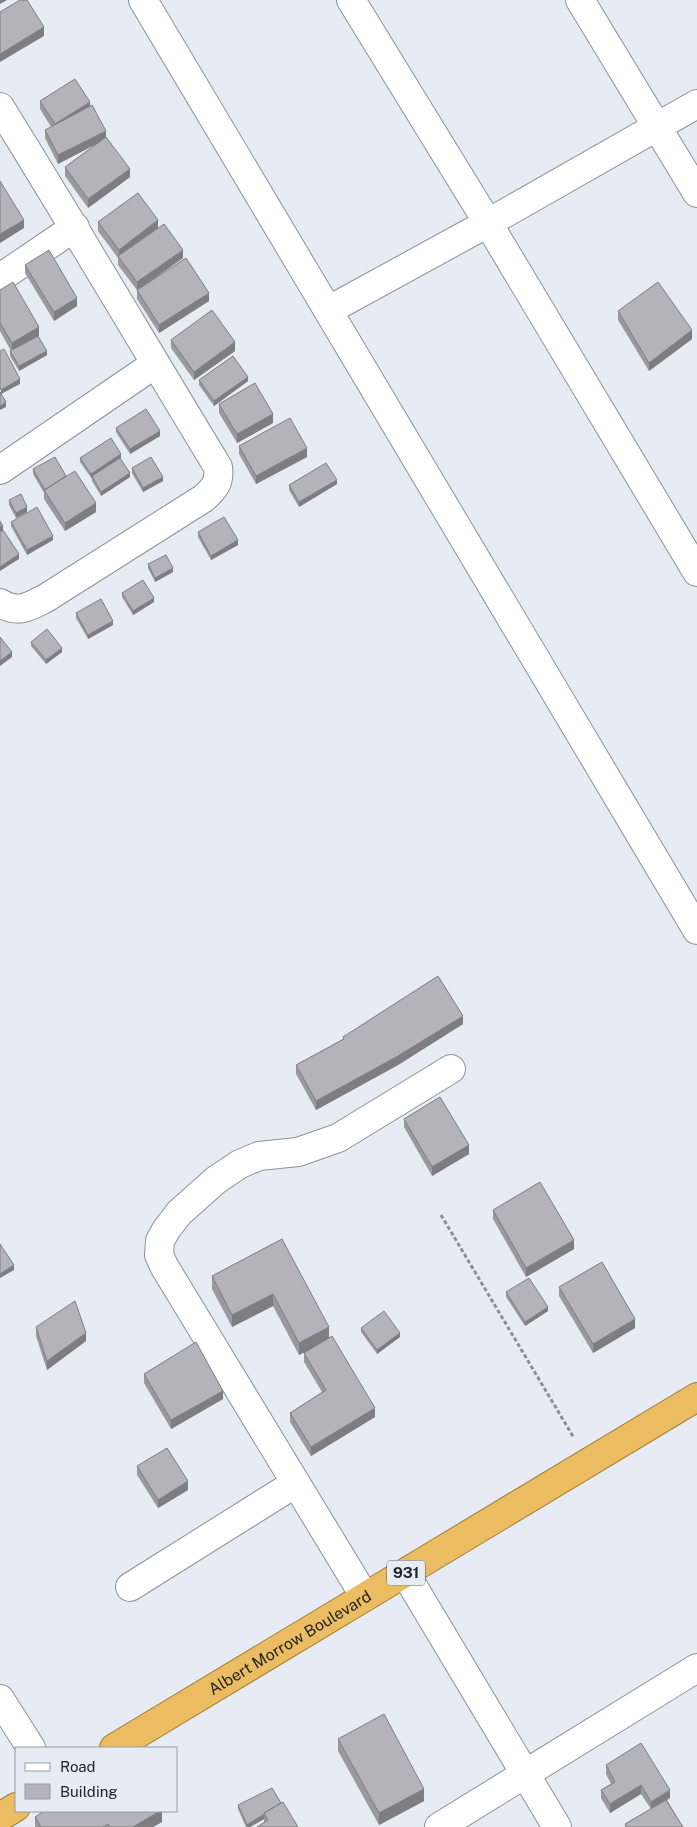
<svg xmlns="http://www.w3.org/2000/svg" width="697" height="1827" font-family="'Public Sans',sans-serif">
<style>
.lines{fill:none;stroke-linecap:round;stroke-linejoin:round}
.minor-casing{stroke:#8c9198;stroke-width:30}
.trunk-casing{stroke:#a27c34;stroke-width:30}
.path{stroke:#8b8e94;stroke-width:3;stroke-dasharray:4 2.5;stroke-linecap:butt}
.minor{stroke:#fff;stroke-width:28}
.trunk{stroke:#ecbc63;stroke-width:28}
.wall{fill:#9b99a0}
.shaded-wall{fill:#7e7d82}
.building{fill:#b4b2ba;stroke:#7e7d82}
.labels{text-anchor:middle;stroke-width:5;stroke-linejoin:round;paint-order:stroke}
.shield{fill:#e7ecf4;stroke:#5c5f64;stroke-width:1}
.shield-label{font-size:15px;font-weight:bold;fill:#212326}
.street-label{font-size:16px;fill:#212326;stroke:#e7ecf4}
</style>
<rect width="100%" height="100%" fill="#e7ecf4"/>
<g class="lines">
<g class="minor-casing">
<path id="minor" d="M143,0L697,930
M351,0L488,223L697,572
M580,0L697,193
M0,107C74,226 145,347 218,467C220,482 215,488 204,498L46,598C28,607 19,614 0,603
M0,278L75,227
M329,310L488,223L697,104
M0,470L155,364
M405,1573L557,1827
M130,1587L296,1483
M365,1597L164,1266L159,1255L160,1241L166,1230L179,1213L216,1180L240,1164L259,1156L298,1152L338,1138L451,1069
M0,1699L31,1748
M439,1827L697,1668"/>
</g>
<g class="trunk-casing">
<g id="trunk">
<path id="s1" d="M114,1748L697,1397"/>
<path d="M0,1817L16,1807"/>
</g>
</g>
<path class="path" d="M441,1215L574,1438"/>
<use href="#minor" class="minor"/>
<use href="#trunk" class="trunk"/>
</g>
<path class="wall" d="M40,101L90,106L106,137L130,177L88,208L65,176V167L96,144L58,164L45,138V130L51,127L40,109Z
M98,222L158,228L183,258L141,288L209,301L159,333L137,299V290L118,265V258L98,231Z
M25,265L77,306L54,321L25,273Z
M0,290L38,336L47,355L19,371L10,356V351H11L0,331Z
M618,311L692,339L649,371L618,320Z
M171,340L235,351L194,380L171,348Z
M199,380L248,381L214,406L199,385Z
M219,404L273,423L237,443L219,413Z
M116,428L160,436L130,454L116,432Z
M239,446L307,457L256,484L239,454Z
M80,458H121L120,459L130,477L101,496L92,481V479L80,462Z
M132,468L163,481L143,492L132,473Z
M33,469L66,476L96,512L65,531L44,499V493L33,474Z
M337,484L299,507L289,490V485Z
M9,500L27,512L16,518L9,505Z
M11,522L53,540L27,555L11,526Z
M198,532L238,545L211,560L198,537Z
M148,564L173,572L155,582L148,568Z
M122,593L154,602L133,615L122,597Z
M76,613L113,625L88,639L76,618Z
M31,642L62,652L46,664L31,646Z
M463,1024L398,1065L316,1110L296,1074V1065L343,1039V1037Z
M404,1119L469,1154L432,1176L404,1127Z
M493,1210L574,1249L526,1277L493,1219Z
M282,1239L329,1338L375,1417L311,1456L290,1422V1413L322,1392L304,1362V1353L311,1349L299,1355L273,1306L232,1327L212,1289V1276Z
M559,1287L635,1328L593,1353L559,1296Z
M506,1292L548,1311L525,1326L506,1297Z
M36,1327L86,1341L47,1370L36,1336Z
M361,1328L400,1337L377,1354L361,1332Z
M144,1374L223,1399L171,1429L144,1383Z
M137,1466L188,1490L158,1508L137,1475Z
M338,1739L424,1801L379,1825L338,1751Z
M606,1765L670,1798L667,1800L683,1827H625V1824L651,1809L641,1794L610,1813L601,1798V1790L611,1784L606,1774Z
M281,1803L298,1827L264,1823V1819L250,1827H246L238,1809V1805Z
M162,1811V1822L153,1827H35V1817Z"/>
<path class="shaded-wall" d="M0,0H7L0,4Z
M44,27V36L0,62V54Z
M90,102V110L55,133V124Z
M106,131V139L58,164V155Z
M130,169V177L88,208V199Z
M24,220V228L0,243V234Z
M158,220V229L119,257V250Z
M183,250V258L137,290V282Z
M209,293V301L159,333V325Z
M77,298V306L54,321V312Z
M39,327V336L12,351V343Z
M692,330V339L649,371V363Z
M235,342V351L194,380V372Z
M47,351V355L19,371V366Z
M248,377V381L214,406V401Z
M20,379V384L1,394V390Z
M6,402V407L0,410V406Z
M273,414V423L237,443V434Z
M160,431V436L130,454V449Z
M307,448V457L256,484V476Z
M121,454V458L92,478V476L91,479V474Z
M130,473V477L101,496V492Z
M163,477V481L143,492V488Z
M337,480V484L299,507V502Z
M96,503V512L65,531V523Z
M27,507V512L16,518V513Z
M3,526V530L0,532V527Z
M53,536V540L27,555V550Z
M238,540V545L211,560V556Z
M19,554V559L0,571V567Z
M173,568V572L155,582V578Z
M154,598V602L133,615V611Z
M113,621V625L88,639V635Z
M62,648V652L46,664V660Z
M12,652V657L0,666V661Z
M463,1016V1024L398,1065L316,1110V1101Z
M469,1145V1154L432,1176V1167Z
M574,1240V1249L526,1277V1268Z
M14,1265V1270L0,1278V1274Z
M273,1294V1306L232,1327V1315Z
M548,1307V1311L525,1326V1322Z
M635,1319V1328L593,1353V1344Z
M329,1327V1339L299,1355V1343Z
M86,1333V1341L47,1370V1361Z
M400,1333V1337L377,1354V1350Z
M223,1391V1399L171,1429V1420Z
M375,1408V1417L311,1456V1447Z
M188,1481V1490L158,1508V1500Z
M641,1785V1794L610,1813V1804Z
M424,1789V1801L379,1825V1813Z
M670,1790V1798L651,1810V1802Z
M160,1811H162V1822L153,1827H133Z
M264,1815V1819L250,1827H247V1825Z"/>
<path class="building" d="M20,0H27L44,27L0,54V12Z
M75,79L90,102L55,124L40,101Z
M92,105L106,131L58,155L45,130Z
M106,137L130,169L88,199L65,167Z
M0,181L24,220L0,234Z
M138,193L158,220L119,250L98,222Z
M164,224L183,250L137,282L118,256Z
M49,250L77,298L54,312L25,265Z
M186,258L209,293L159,325L137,290Z
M13,282L39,327L12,343L0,323V290Z
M658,282L692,330L649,363L618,311Z
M212,310L235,342L194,372L171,340Z
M38,336L47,351L19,366L10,351Z
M4,349L20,379L1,390L0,387V351Z
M233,356L248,377L214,401L199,380Z
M255,383L273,414L237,434L219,404Z
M0,392L6,402L0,406Z
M146,409L160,431L130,449L116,428Z
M290,418L307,448L256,476L239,446Z
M111,438L121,454L91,474L80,458Z
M55,457L66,476L45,490L33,469Z
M151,457L163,477L143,488L132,468Z
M120,458L130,473L101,492L92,476Z
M326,463L337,480L299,502L289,485Z
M75,471L96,503L65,523L44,490Z
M21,494L27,507L16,513L9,500Z
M37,507L53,536L27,550L11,522Z
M224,517L238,540L211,556L198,532Z
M0,521L3,526L0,527Z
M3,530L19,554L0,567V532Z
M166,555L173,568L155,578L148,564Z
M143,580L154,598L133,611L122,593Z
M101,599L113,621L88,635L76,613Z
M47,629L62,648L46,660L31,642Z
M0,637L12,652L0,661Z
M438,976L463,1016L398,1056L316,1101L296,1065L344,1039L343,1037Z
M440,1097L469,1145L432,1167L404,1119Z
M540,1182L574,1240L526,1268L493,1210Z
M282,1239L329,1327L299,1343L273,1294L232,1315L212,1276Z
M0,1244L14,1265L0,1274Z
M602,1262L635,1319L593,1344L559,1287Z
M529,1278L548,1307L525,1322L506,1292Z
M75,1301L86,1333L47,1361L36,1327Z
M384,1311L400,1333L377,1350L361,1328Z
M332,1336L375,1408L311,1447L290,1413L326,1390L304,1353Z
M196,1342L223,1391L171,1420L144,1374Z
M167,1448L188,1481L158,1500L137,1466Z
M384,1714L424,1789L379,1813L338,1739Z
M641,1743L670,1790L651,1802L641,1785L610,1804L601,1790L615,1782L606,1765Z
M272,1788L281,1803L264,1813V1814L247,1825L238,1805Z
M666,1800L683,1827H627L625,1824Z
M283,1802L298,1827H257L268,1820L264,1813Z
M44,1811H160L133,1827H110L108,1824L103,1827H41L35,1817Z"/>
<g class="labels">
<rect class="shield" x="387" y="1560.5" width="38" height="25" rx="4"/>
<g class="shield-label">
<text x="406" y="1578">931</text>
</g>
<g class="street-label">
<text dy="6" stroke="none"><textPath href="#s1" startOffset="205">Albert Morrow Boulevard</textPath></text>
</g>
</g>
<rect x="15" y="1747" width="162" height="65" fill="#e7ecf4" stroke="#989ca2"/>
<rect x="25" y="1763" width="25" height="8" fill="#ffffff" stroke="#989ca2"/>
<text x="60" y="1772" font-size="15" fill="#212326">Road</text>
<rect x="25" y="1784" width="25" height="15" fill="#b4b2ba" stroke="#989ca2"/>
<text x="60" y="1797" font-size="15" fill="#212326">Building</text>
</svg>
